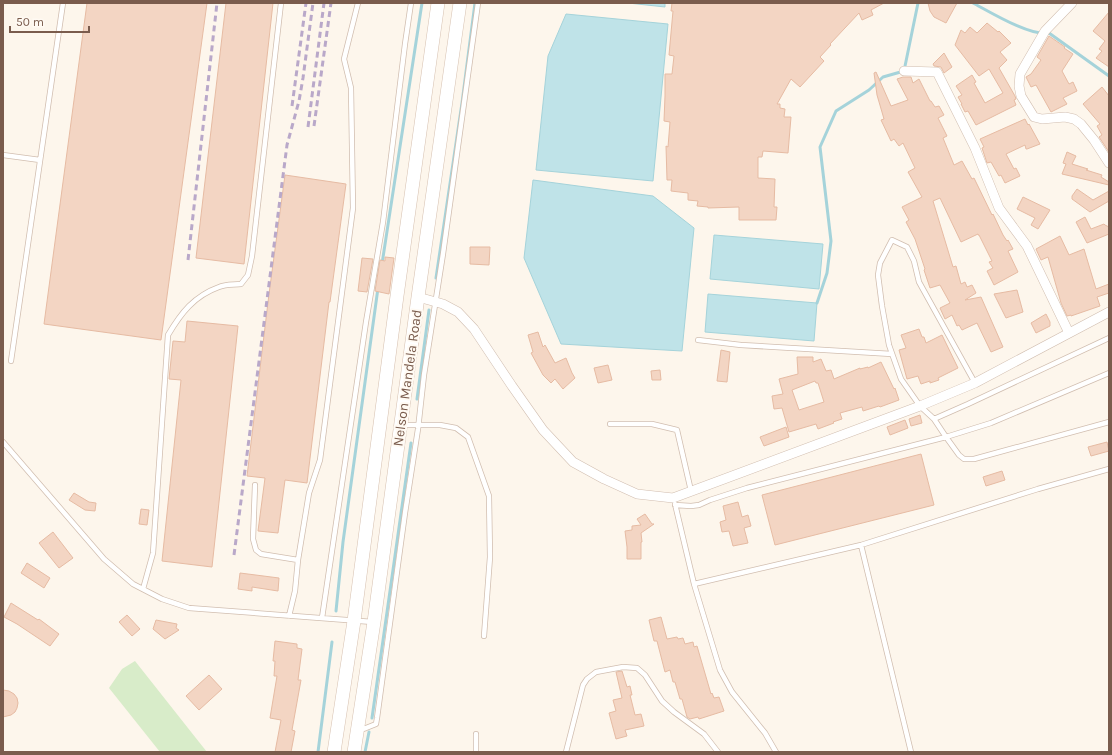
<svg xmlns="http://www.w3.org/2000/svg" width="1112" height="755" font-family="Karla,sans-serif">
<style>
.green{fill:#d8ecc9}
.water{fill:#bfe3e8;stroke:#a5d3da}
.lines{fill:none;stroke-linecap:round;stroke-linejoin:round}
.stream{stroke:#a5d3da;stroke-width:3}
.building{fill:#f3d5c3;stroke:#e6bba3;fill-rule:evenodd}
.lane-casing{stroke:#d1beb0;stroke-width:6}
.street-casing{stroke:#d1beb0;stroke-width:10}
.secondary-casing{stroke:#d6c0b0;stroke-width:14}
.lane{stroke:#fff;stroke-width:4.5}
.street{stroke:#fff;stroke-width:9}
.secondary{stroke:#fff;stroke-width:13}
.rail{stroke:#b9a8c9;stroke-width:3;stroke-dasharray:6 4;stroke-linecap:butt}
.labels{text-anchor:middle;stroke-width:4;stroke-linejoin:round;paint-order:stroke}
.street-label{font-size:14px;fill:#7a5c4d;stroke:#fffaf3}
</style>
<rect width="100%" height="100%" fill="#fdf6ec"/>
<path class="green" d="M135,661L199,742L207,752H160L109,688L122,669Z"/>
<path class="water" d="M628,3H665V7Z
M566,14L668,24L653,181L536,170L548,56Z
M533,180L653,196L694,228L682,351L561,344L524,258Z
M714,235L823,244L819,289L710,279Z
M708,294L817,303L814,341L705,332Z"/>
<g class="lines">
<path class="stream" d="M973,3C990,12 1031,37 1049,33L1109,76
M382,264L422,3
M436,278L462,103L475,3
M817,303L827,273L831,241L820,147L836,111L869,90L883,77L904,71L918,3
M417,399L429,310
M336,611L343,542L378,288
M372,718L411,443
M318,752L332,642
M365,752L369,732"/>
</g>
<path class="building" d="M87,3H207L161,340L44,324Z
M226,3H273L244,264L196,258Z
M672,3H884L871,10L873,15L862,20L859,13L830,44L831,45L820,57L824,61L800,87L791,79L777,104H780V108L785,109L784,117H791L788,153L763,151L762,157H758V178L775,179L774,207H777L776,220H739V207L708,208V207L697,206L698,201L688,200V193L671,191L672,180H667L666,146L668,147L670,122L664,121L665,96V74H672L674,56L669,55L673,11H671Z
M928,3H957L946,23L934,17L930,11Z
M1109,12V67L1096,58L1102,51L1099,49L1105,41L1093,31Z
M987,23L998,32L999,31L1011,43L1000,52L1007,60L999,68L1015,96L1016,99L1014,100L1016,105L976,125L968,111L965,112L961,104H962L958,97L962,95L956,86L972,75L976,82L974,83L985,103L1003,93L989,69L979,76L955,45L961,30L965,33L970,27L977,33Z
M1049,36L1065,47L1064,48L1073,54L1062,71L1069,84L1073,82L1077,91L1063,98L1067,104L1051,112L1036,85L1031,87L1026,77L1031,74L1041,60L1037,57Z
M944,53L952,67L944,73L941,67L934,66L933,64Z
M876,72L891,106L908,100L897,79L903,77H911L913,83L919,79L930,101H931L935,107L939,106L944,115L938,118L947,136L943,138L954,165L962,161L972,179L974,178L992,215L993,214L1003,235L1007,241L1008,240L1013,249L1008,251L1018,272L994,285L987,271L993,268L989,262L992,261L979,235H978V234L961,242L940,198L933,201L953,267L956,266L961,284L965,282L967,287L972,285L976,293L965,300L981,297L1003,347L991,352L977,323L962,330L959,325L957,326L952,315L945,319L940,308L950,303L940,285L930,288L924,270L925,269L915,239L906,222L909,220L902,207L922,197L908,172L915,168L903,143L899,146L894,139L891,141L881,120L884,119L877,95L874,73Z
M1102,87L1109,96V152L1099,137L1102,135L1097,126L1100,124L1083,104Z
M1025,119L1028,125L1029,124L1040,144L1027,149H1026L1025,145L1006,154L1014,169L1016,168L1020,176L1005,183L1001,175L999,176L991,162L987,163L982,148L984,147L980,139Z
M1067,152L1076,156L1072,164L1088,169L1086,170L1102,175L1101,177L1109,182V185L1062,174L1066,164L1063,163Z
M285,175L346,184L330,302H329L307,483L285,480L278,533L258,531L265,478L247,476L269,294Z
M1077,189L1093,200L1109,191V201L1090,212L1072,199V196Z
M1023,197L1050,210L1038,229L1031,225L1035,218L1017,209Z
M1085,217L1091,229L1104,224L1105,225L1109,227V234L1087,243L1076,222Z
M1060,236L1069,255L1084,249L1096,289L1109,284V293L1097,297L1100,306L1071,316V315L1067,316L1061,303L1048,257L1041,260L1036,249Z
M470,247H490L489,265L470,264Z
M385,257L394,258L389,294L375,291L380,260L385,261Z
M362,258L373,259L367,292L358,291Z
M1017,290L1023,312L1006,318L994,294Z
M1046,314L1050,322V326L1036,333L1031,323Z
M187,321L238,326L212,567L162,561L181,380L169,379L173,341L185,342Z
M919,329L922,337H924L926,343L942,335L958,368L938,378L939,380L930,383V381L921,384L918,376L907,379L899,350L906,348L901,335Z
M538,332L543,347L545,345L555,363L566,358L572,373L575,378L563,389L555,379L551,383L543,375L531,353L533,352L528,335Z
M721,350L730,352L727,382L717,381Z
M797,357H813V362L821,359L826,371L831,370L834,379L860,368V369L868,367V368L881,362L894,389L895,388L899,400L880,407L879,406L863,411L862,407L840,413L842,419L833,422L834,423L818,429L816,424L789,432L782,408L774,409L772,396L783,394L779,379L798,374ZM815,381L816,383H818L824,402L799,410L792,390Z
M608,365L612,380L598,383L594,368Z
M660,370L661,380H652L651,371Z
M920,415L922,423L911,426L909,419Z
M905,420L908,428L890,435L887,427Z
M786,427L789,437L764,446L760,437Z
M1107,442L1109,451L1091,456L1088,447Z
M921,454L934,505L775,545L762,495Z
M1002,471L1005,480L986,486L983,477Z
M74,493L89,502L96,503L95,511L85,510L69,500Z
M738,502L742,517L748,515L751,526L744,528L748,543L733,546L729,531L722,532L720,522L726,520L723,506Z
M141,509L149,510L147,525L139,524Z
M645,514L652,524H654L641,533L642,542H641V559H627V547L625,531L632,530V526L641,525L637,519Z
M53,532L73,558L59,568L39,543Z
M27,563L50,578L44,588L21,573Z
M240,573L279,578L278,591L252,587V591L238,589Z
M11,603L38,620L39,619L59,634L50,646L17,624L4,617Z
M127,615L140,629L132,636L119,622Z
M661,617L667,639L677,637L678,639L683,638L685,644L693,642L694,647L697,646L711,694L712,693L714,698L719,697L724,711L699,719L698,717L690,719L687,717L682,699H680L675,682H673L670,670L665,672L657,641H654L649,620Z
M156,620L177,624L176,628L179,630L165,639L153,629Z
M275,641L297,644V648L302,649L298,680H301L292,730L295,731L291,752H275L281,720L270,718L277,676H274L275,661H273Z
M622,671L627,687L630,686L632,695H630L635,715L641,714L644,726L625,730L627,736L616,739L609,713L616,711L613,700L622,698L616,672Z
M209,675L222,689L199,710L186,696Z
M3,690L9,691L14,694L17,698L18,703L17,708L15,712L11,715L3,717Z"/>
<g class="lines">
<g class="lane-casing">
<path id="lane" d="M3,155L40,160
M698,340L741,345L892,354
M11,361L63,3
M975,383L919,282L914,261L907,247L892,240L880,263L878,275L882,306L889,345L901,379L920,406L934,419L946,437L991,423L1109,373
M934,419L968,404L1109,338
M610,424H652L677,430L691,491
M403,425H440L456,428L468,437L489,496L490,557L484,636
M3,442L104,559L133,584L162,599L189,608L373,622
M255,485L253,539L256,550L261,554L298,560
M675,504L694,584L720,670L732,692L765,733L776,752
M675,505L691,506L699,505L710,500L747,488L946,437L959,455L964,459H974L1109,422
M861,545L911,752
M694,584L861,545L1038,489L1109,469
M143,589L153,553L168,335C181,313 194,296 219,287C226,284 234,285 241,284L248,275L252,256L281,3
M289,616L295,591L298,560L309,493L320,460L353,208L351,88L344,59L358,3
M322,618L366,322L383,222L405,44L411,3
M359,730L366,728L376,724L377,718L405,513L418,429L424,375L443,254L478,3
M476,734V752
M566,752L583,685L587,679L596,672L623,667L637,668L645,675L662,701L674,712L704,734L718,752"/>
</g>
<g class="street-casing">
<path id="street" d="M1072,3L1045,31L1020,74L1019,86L1021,96L1034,117L1042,119L1065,117L1074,119L1081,124L1094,140L1109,163
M904,71L937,72L975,148L999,208L1027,246L1069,333
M418,297L443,304L458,312L474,329L512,386L543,430L573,462L604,479L637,494L673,498L920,406L975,383L1109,312"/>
</g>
<g class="secondary-casing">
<path id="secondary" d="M334,752L354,621L397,296L438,3
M354,752L374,622L418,297L460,3"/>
</g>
<use href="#lane" class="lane"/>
<use href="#street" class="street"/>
<use href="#secondary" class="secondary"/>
<path class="rail" d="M292,106L306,3
M314,126L331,3
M308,127L324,3
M188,260L217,3
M234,555L287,145L299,101L303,78L313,3"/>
</g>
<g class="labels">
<g class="street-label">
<text transform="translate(407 378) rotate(-82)" y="5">Nelson Mandela Road</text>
</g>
</g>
<rect width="1112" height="755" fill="none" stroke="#7a5c4d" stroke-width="8"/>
<path d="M10 26v6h79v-6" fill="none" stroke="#7a5c4d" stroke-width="2"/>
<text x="16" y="26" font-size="12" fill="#7a5c4d" stroke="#fffaf3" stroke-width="3" paint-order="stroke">50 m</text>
</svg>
